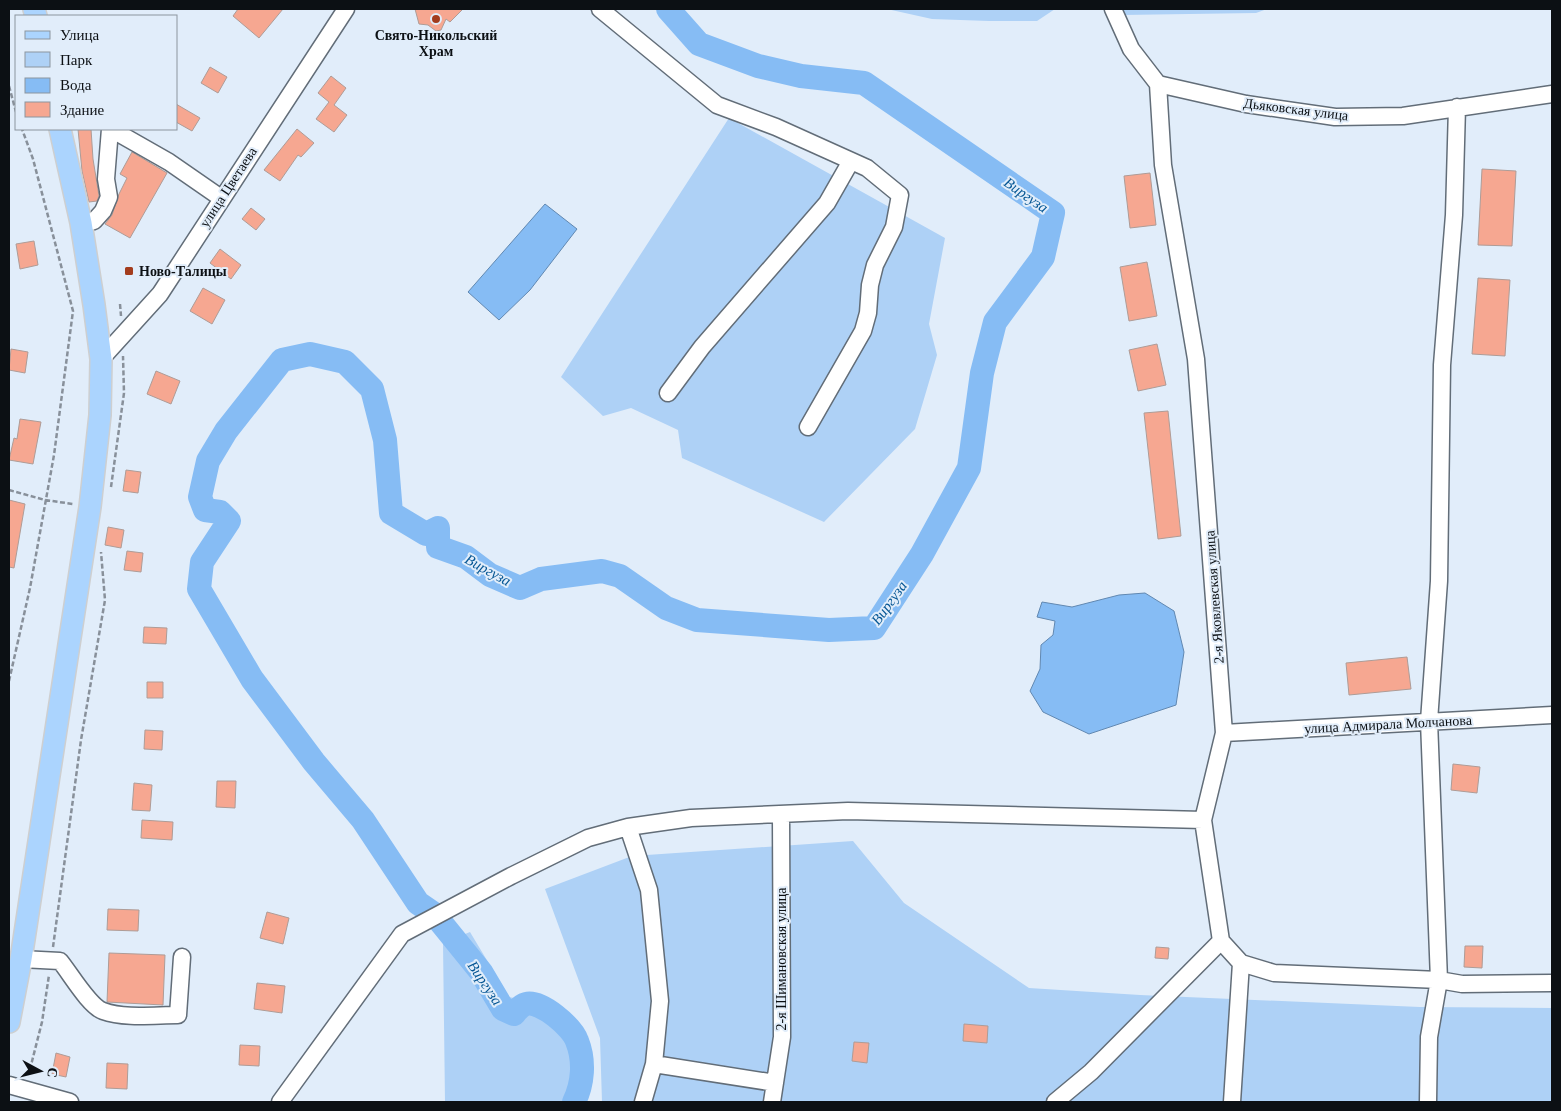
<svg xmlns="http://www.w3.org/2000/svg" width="1561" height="1111" font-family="'Times New Roman',serif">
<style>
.green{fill:#aed1f6}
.water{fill:#86bcf4;stroke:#6188b1}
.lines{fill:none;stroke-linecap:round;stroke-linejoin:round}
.river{stroke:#86bcf4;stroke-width:24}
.building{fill:#f6a791;stroke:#ae9c97}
.minor-casing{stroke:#626d78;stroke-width:19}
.major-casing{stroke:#cecfd0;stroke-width:24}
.path{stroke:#88909a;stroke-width:2.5;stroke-dasharray:5 2.5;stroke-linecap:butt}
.minor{stroke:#fff;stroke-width:16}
.major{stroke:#abd4fe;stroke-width:21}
.poi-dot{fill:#a33c1d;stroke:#e1edfa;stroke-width:2}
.labels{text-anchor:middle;stroke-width:4;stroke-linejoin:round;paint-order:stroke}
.poi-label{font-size:14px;font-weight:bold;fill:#0c1014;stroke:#e1edfa}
.street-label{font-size:14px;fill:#0c1014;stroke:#e1edfa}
.water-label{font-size:15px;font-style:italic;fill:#055694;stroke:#e1edfa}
</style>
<rect width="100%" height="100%" fill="#e1edfa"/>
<path class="green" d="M887,9H1055L1037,21H989L932,19Z
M1120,9H1267L1256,13L1122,15Z
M729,118L945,238L929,324L937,355L915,429L824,522L682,458L678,430L631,408L603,416L561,377Z
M853,841L904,903L1029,988L1140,995L1420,1007L1552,1008V1102H602L600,1038L545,889L632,856Z
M470,932L509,997C517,999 527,1000 535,1003C576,1017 592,1065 574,1102H445L443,943Z"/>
<path class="water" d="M545,204L577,229L530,290L499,320L468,292Z
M1145,593L1174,611L1184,652L1176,705L1089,734L1043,712L1030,691L1040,669L1041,645L1053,635L1055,621L1037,617L1042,602L1072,607L1119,595Z"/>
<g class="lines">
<path class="river" d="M574,1102C583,1084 585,1061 577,1041C572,1027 541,1000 526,1004C522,1005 517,1010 514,1014L503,1009L481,972L434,914L418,903L363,820L314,762L252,679L199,589L202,562L229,521L220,512L205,510L200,497L208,461L226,431L282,360L310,354L345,362L372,389L385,440L391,513L426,534L438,528V547L466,557L490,575L520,588L541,579L602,571L620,576L666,608L697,620L829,630L874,628L922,554L969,468L982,373L995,322L1043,257L1053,213L864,83L801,76L758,66L699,44L668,9"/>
</g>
<path class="building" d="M238,9H283L259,38L233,16Z
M415,9H463L450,22L446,19L441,30L436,31L428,25L419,24Z
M210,67L227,77L218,93L201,83Z
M331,76L346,88L334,105L347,115L334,132L316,119L329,102L318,93Z
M176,104L200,118L192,131L176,122Z
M78,129H91L93,159L99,196L97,201L89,202L82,171Z
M297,129L314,143L301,157L298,155L280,181L264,170Z
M132,152L167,173L130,238L105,224L112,215L119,194L127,178L120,174Z
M1482,169L1516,171L1512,246L1478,245Z
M1150,173L1156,225L1130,228L1124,176Z
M251,208L265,219L256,230L242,219Z
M34,241L38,265L20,269L16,244Z
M220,249L241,265L231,279L210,263Z
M1147,262L1157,316L1129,321L1120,267Z
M1478,278L1510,280L1505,356L1472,354Z
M203,288L225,300L212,324L190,311Z
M1157,344L1166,385L1138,391L1129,350Z
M11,349L28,352L25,373L9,370Z
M156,371L180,381L171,404L147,394Z
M1168,411L1181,536L1158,539L1144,413Z
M20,419L41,422L33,464L9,460L14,438L17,439Z
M126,470L141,472L138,493L123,491Z
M9,500L25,504L14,568L9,567Z
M108,527L124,530L121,548L105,545Z
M127,551L143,553L141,572L124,570Z
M144,627L167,628L166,644L143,643Z
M1407,657L1411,689L1349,695L1346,663Z
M147,682H163V698H147Z
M145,730L163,731L162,750L144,749Z
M1453,764L1480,767L1477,793L1451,790Z
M217,781H236L235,808L216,807Z
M134,783L152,785L150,811L132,810Z
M142,820L173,822L172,840L141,838Z
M108,909L139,910L138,931L107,930Z
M267,912L289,918L283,944L260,938Z
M1465,946H1483L1482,968L1464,967Z
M1156,947L1169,948L1168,959L1155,958Z
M109,953L165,955L163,1005L107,1002Z
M257,983L285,986L282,1013L254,1009Z
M964,1024L988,1026L987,1043L963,1041Z
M854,1042L869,1043L867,1063L852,1061Z
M240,1045L260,1046L259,1066L239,1065Z
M56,1053L70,1057L66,1077L52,1074Z
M107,1063L128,1064L127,1089L106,1088Z"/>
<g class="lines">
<g class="minor-casing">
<path id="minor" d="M600,9L717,105L776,127L867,168L900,195L894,227L875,265L870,285L868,313L863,331L808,427
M1113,9L1131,49L1158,84L1246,104L1335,117L1403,116L1552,94
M1158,84L1163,165L1196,359L1224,733L1203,820L1221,941L1241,963L1232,1102
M111,129L169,162L221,198
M81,223L94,221L103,211L109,197L106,179L110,129
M101,359L160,294L346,9
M668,393L702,347L827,203L851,161
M1224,733L1552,715
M628,827L649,890L660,1001L654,1064L643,1102
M21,959L60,961C70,973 89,1006 103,1011C125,1019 155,1015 178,1015L182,957
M1241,963L1274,973L1439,980L1462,984L1552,983
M654,1064L775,1083
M9,1085L70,1102
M280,1102L402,934L511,876L588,838L628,827L691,818L848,811L1203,820
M772,1102L782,1037L781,816
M1055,1102L1091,1072L1221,941
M1428,1102L1429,1037L1439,980L1429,721L1439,581L1442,365L1454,215L1457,107"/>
</g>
<g class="major-casing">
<path id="major" d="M34,9L36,16
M9,1022L21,959L90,507L100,415L101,359L94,305L81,223L60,129"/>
</g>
<path class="path" d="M9,86L16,112
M120,304L121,316
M111,487L124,393L123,356
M9,490L45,500L73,504
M9,681L30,588L54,455L73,311L33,159L22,129
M53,947L81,740L105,600L101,552
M28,1077L42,1022L49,975"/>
<use href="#minor" class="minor"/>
<use href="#major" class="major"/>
</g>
<g class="poi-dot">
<circle cx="436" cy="19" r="5"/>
<rect x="124" y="266" width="10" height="10" rx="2.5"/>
</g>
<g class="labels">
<g class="poi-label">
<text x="436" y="40">Свято-Никольский<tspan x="436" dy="16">Храм</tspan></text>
<text x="139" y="276" text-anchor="start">Ново-Талицы</text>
</g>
<g class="street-label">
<text transform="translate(1296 109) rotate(7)" y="5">Дьяковская улица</text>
<text transform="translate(228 187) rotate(-57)" y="5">улица Цветаева</text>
<text transform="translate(1214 597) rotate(-94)" y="5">2-я Яковлевская улица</text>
<text transform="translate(1388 724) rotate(-3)" y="5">улица Адмирала Молчанова</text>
<text transform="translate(781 959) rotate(-90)" y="5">2-я Шимановская улица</text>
</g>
<g class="water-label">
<text transform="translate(1026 195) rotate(35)" y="5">Виргуза</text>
<text transform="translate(488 570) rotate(29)" y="5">Виргуза</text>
<text transform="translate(889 603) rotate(-54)" y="5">Виргуза</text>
<text transform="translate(485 983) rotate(56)" y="5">Виргуза</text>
</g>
</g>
<rect width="1561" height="1111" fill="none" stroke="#0c1014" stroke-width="20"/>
<rect x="15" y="15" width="162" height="115" fill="#e1edfa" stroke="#8c959e"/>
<rect x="25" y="31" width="25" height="8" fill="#abd4fe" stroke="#8c959e"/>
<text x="60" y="40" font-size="15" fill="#0c1014">Улица</text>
<rect x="25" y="52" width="25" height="15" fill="#aed1f6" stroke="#8c959e"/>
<text x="60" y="65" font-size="15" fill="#0c1014">Парк</text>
<rect x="25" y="78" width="25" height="15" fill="#86bcf4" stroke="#8c959e"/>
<text x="60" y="90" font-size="15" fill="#0c1014">Вода</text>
<rect x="25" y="102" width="25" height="15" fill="#f6a791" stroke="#8c959e"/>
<text x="60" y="115" font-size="15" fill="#0c1014">Здание</text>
<g transform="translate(40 1071) rotate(97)" stroke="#e1edfa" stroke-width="4" paint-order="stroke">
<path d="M0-4L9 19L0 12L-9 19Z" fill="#0c1014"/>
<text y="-8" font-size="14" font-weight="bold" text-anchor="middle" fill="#0c1014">С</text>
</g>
</svg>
